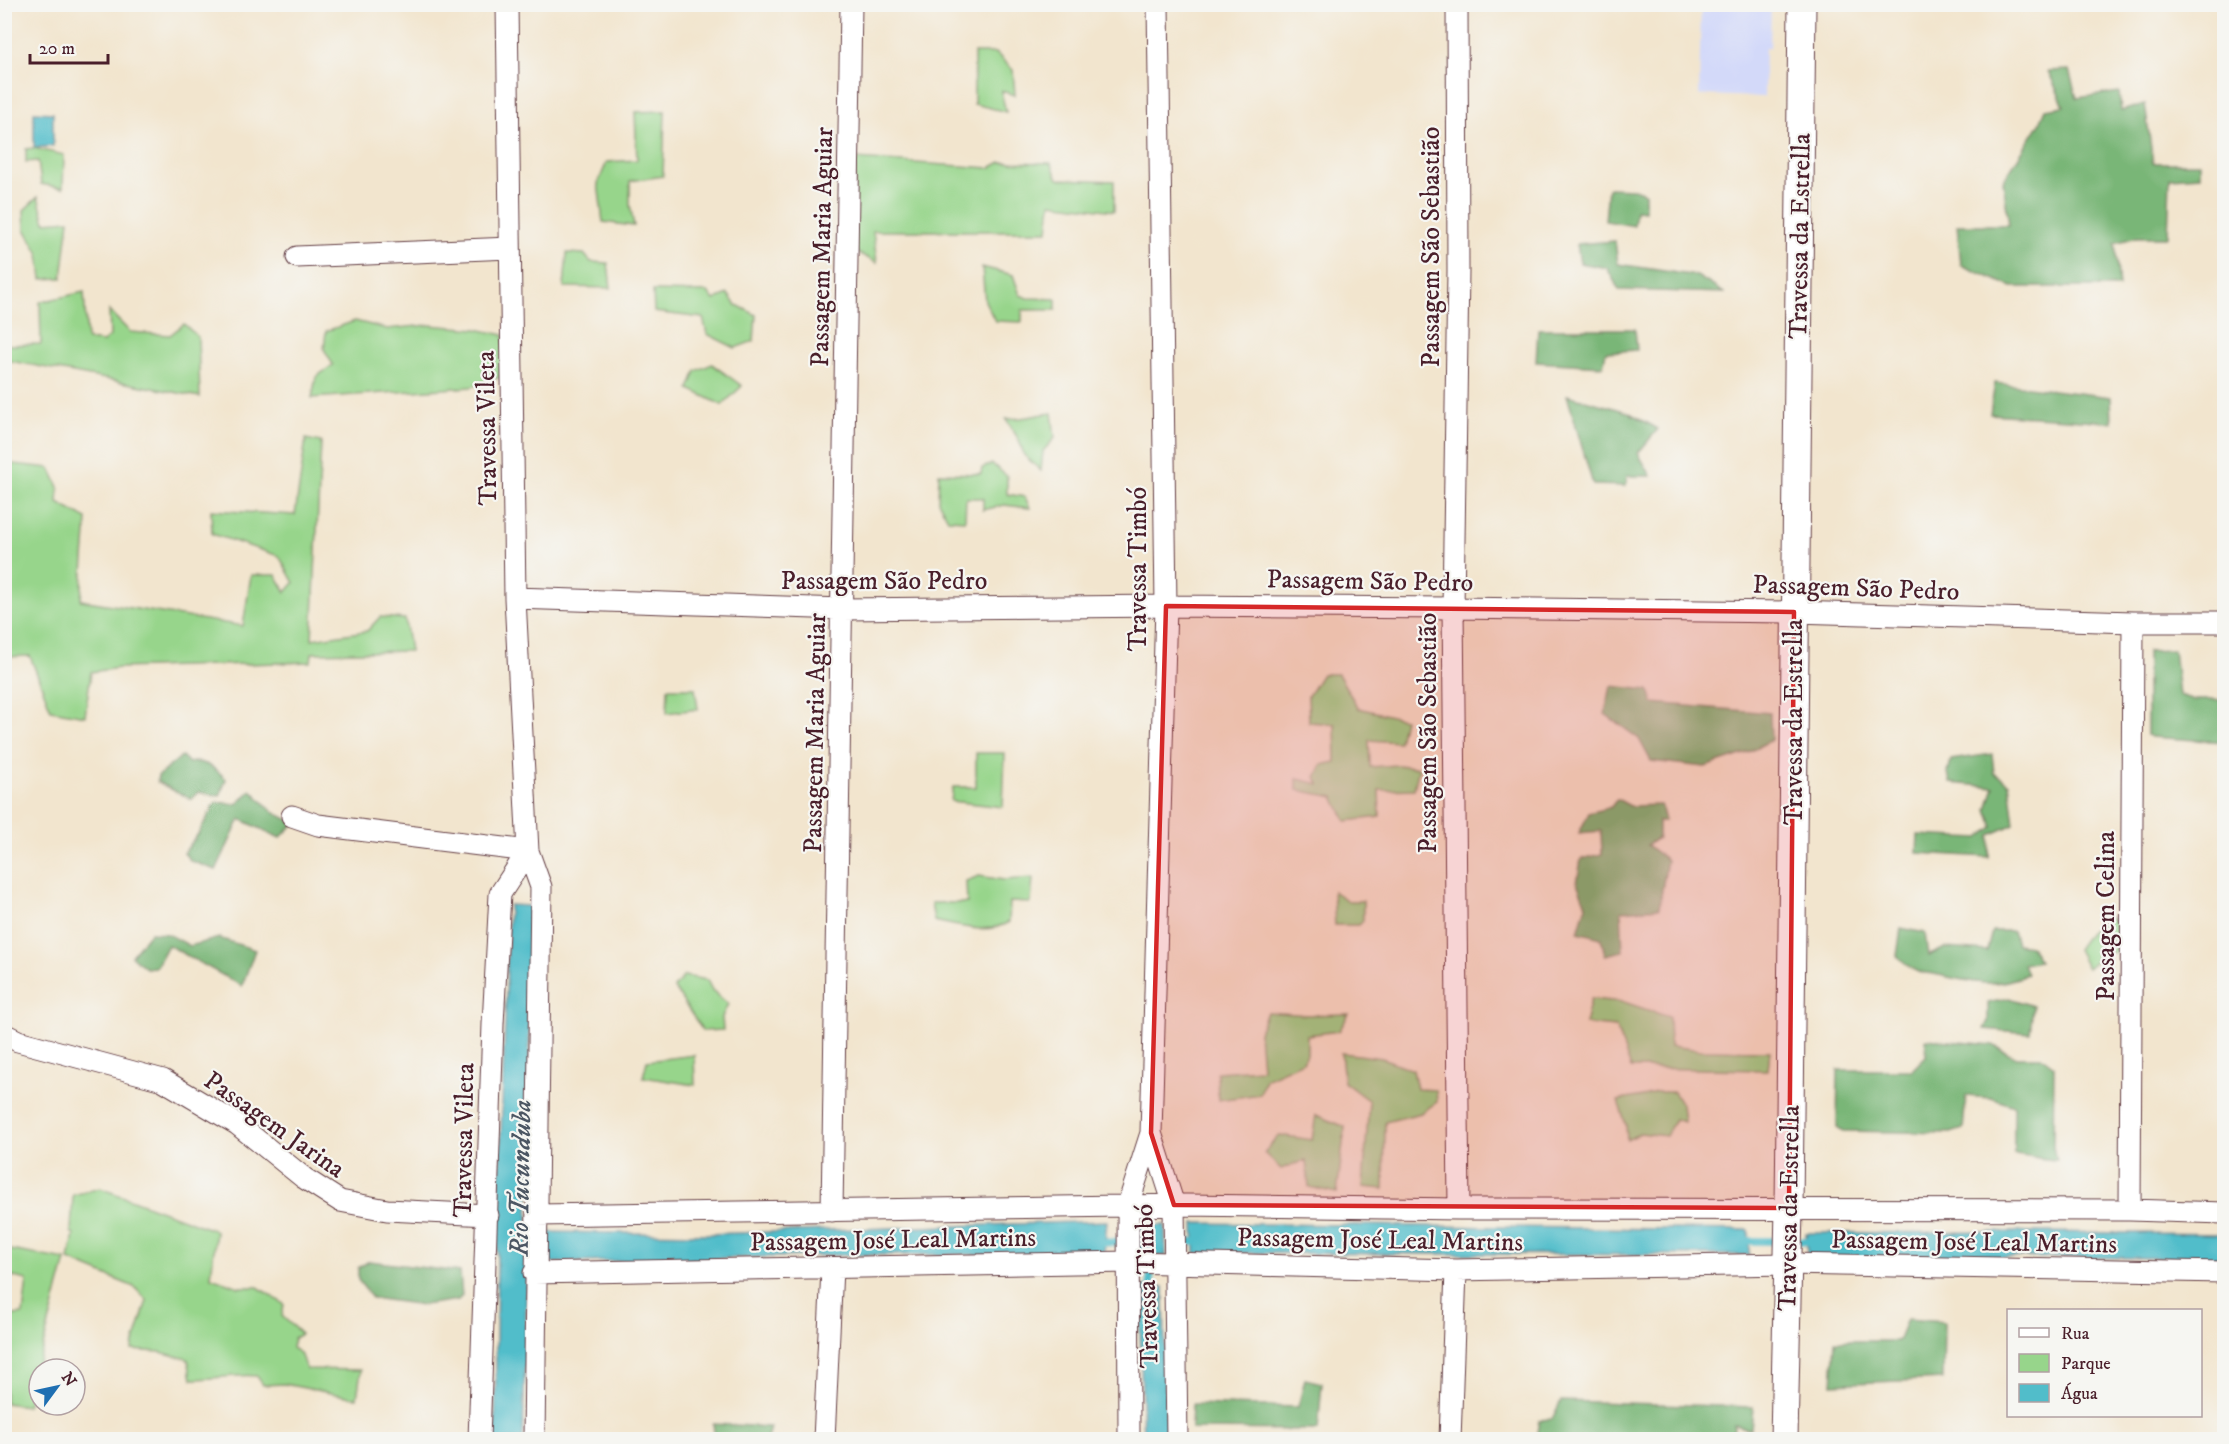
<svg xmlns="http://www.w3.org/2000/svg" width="2229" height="1444" font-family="'IM FELL DW Pica',serif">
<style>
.built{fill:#d3d9f9}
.green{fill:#97d58b;stroke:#707a5b;stroke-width:1.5}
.forest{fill:#79b677;stroke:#626a51;stroke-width:1.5}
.water{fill:#51bdca;stroke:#4e6e7a;stroke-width:1.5}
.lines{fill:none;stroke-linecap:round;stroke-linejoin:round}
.stream{stroke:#51bdca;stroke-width:8}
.minor-casing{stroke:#633d43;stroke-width:23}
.tertiary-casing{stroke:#633d43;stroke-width:29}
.minor{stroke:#fff;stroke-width:21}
.tertiary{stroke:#fff;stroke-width:27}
.marked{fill:#d62828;fill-opacity:0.2;stroke:#d62828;stroke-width:4.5;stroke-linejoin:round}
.labels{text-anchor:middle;stroke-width:4.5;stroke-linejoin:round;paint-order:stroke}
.street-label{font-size:26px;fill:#4a1f2b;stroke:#f6f6f2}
.water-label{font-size:27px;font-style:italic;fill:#4c5663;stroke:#f6f6f2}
</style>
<rect width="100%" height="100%" fill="#f6f6f2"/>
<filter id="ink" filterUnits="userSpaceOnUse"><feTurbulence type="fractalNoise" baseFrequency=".0167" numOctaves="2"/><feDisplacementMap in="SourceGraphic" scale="12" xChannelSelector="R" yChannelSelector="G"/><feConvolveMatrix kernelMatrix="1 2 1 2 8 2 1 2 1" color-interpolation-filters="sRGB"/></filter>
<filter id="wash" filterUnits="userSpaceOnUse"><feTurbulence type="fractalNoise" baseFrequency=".008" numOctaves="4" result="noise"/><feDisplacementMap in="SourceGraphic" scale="24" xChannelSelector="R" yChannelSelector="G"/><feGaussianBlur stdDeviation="1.35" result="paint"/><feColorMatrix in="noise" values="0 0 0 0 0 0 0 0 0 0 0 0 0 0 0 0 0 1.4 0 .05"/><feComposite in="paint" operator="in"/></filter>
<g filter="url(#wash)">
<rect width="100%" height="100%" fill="#f2e5ce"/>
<path class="built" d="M1701,5H1771L1770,49L1765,47L1764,97L1699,95Z"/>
<path class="green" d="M974,53H996L1013,70L1015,95L1001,91L1006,112L974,104Z
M665,111L663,176L630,181V205L634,226L603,222L598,183L607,162L637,160L635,112Z
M34,148L64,155L63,188L41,184L38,161L26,162V149Z
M855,159L990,168L1001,162L1051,163L1058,179L1114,181V211L1051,203L1048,231H873L877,263L854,251Z
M38,197L45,222L69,220L62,278L42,279L39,254L25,229L24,210Z
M567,253L584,254L591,262L608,263L611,288L564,287Z
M982,267L1013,275L1020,295L1028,298L1056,299V310H1022V322L995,321L985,301Z
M653,291L708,292L714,300L728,294L735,304L756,315L754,341L735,348L707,334L703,318L654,312Z
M84,292L87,340L103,342L110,336L109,311L130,332L170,335L184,324L198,337L200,397L5,360V345L41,344L40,302Z
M355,321L387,329L429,325L476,329L504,335V376L471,387L312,398L316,377L333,365L324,349L326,331Z
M712,364L742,386L722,405L689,389L696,371Z
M1052,413L1055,438L1043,451L1041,471L1024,455L1019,440L1006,419C1023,419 1035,415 1052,413Z
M306,439L321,442L312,639L367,631L380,617L405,619L410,651L312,653L311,662L119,668L91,672L85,716L51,710L30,656L5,657V463L50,468L59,487L58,503L87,519L81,600L243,626L251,575H276L286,592L294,583L279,556L212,534L211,510L295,515Z
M992,464L1007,476V494L1025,497L1030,508L1004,505L983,510V498H966L965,520L948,519L938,501L939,473L981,474L982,468Z
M1322,674H1338L1358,708L1404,719L1399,742L1369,740L1370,767L1398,765L1419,768L1414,789L1379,790L1380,817L1346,821L1334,797L1297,790V779L1319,784L1316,777L1322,765L1336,762L1335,724L1309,722L1308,696Z
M668,688H695L698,709L667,713Z
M976,753H1005L1003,807L951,801L953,787H976Z
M979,876L1004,880L1033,878L1031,903L1010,902L1009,922C987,935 959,926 934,921L931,903H967L966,881Z
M1333,891L1348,901H1363V921L1359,925H1335Z
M2109,917L2124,926L2120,952L2105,953L2087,968L2077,949L2089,932Z
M684,976L707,980L712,990L728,1004L722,1017L723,1030L703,1031L674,988Z
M1591,999L1624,1002L1669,1017L1670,1046L1700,1050L1770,1051L1768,1070L1631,1068L1616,1027L1585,1024Z
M1267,1012L1308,1015L1349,1014L1339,1031L1307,1035V1054L1303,1062L1265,1079L1260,1094L1218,1100L1217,1072L1262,1069L1259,1032Z
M1341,1053L1382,1058L1413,1070L1417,1089L1436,1090L1437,1102L1421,1113L1385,1122L1384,1189L1363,1187L1369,1101L1344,1082Z
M694,1055L695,1085L643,1077L647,1061Z
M1655,1092H1674L1682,1105L1684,1122L1675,1119L1666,1136L1640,1133L1627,1140L1626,1125L1618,1101C1631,1097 1643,1098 1655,1092Z
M1316,1115L1345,1127L1337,1193L1309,1187L1306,1160L1281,1169L1264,1153L1279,1135L1312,1140Z
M100,1188L216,1231L211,1277L239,1287H258L284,1304L282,1316L301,1334L294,1338L292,1348L300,1353L306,1369L361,1370L357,1398L284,1384L263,1385L257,1376C235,1374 215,1379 192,1379L188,1359L160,1352L132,1350L147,1300L134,1287L69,1260L74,1235L71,1232L73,1195Z
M5,1249L66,1260L27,1406L5,1403V1316L23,1314L27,1280L5,1275Z"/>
<path class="forest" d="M2069,70L2077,98L2119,92L2121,111L2145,104L2153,163H2200V176L2170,178L2168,237H2137L2115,243L2119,287H2012L1961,265L1957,225H2009L2003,181L2039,125L2046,109L2064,106L2048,71Z
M1608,188L1634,189L1645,193V211L1636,210L1634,226L1605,221Z
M1615,241L1618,264L1697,276L1724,293L1619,290L1607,268L1580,263L1577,244Z
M1538,329H1635L1637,350L1606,352L1603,366L1536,362Z
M1995,383L2111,397L2112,422L1990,414Z
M1567,395L1628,412L1658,429L1638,453L1651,476H1627L1626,486L1593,485Z
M2174,650L2179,695L2194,700H2224V742L2151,737L2147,735V651Z
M1611,686L1649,690L1653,703L1770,713L1771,740L1747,753L1705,767L1651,761L1639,739L1605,714Z
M1992,754L1994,773L2009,783L2014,824L1990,835L1989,857L1917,853L1918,835L1979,838L1993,827L1987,809L1994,787L1950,783L1948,773L1951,760Z
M182,756L189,763C204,759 216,769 226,779L220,796L198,792L191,799L157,782L158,776Z
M251,790L273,812L295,823L280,838L240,819L216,870L191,861L184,853L198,834L216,802L237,804Z
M1617,799L1630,806L1661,805L1665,821H1658V838L1647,845L1667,860L1659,908L1621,911L1623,951L1605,955L1601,938L1578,932L1586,905L1577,883L1581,859L1602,854L1601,831L1579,833L1589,813L1611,807Z
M1901,928L1925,933L1928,956L1945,948L1987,951L1992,931H2013L2017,944L2030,946L2040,961L2023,964L2027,974C1995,990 1967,981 1934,974C1929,972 1921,974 1916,971C1909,968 1903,960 1897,956Z
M150,933L168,934L190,946L219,938L255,950L242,986L168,945L156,967L146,968L131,956Z
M2009,998L2033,1006L2030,1033L1984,1029L1988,1021V1003Z
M1926,1039L1993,1045L2016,1057H2042L2054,1066L2053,1147L2056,1160C2041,1160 2028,1155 2014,1154V1106L1991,1098L1966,1096L1963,1129L1951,1133L1843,1131L1837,1128L1838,1070H1912L1926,1056Z
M369,1261L460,1272L462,1296L458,1300L423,1305L372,1298L358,1280V1268Z
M1907,1319L1944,1322L1943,1379L1832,1384L1835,1341H1898Z
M1305,1379L1322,1383L1318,1430L1191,1429L1192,1404L1298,1407Z
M1561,1401L1753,1407L1751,1429L1734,1425L1733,1440L1536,1439L1539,1420L1552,1419Z
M713,1424L770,1427L767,1439H715Z"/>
<path class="water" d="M34,112L53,113V146L34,148Z
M509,905L530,906L529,1183L523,1439L495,1440L497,1249Z
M1107,1221L1104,1254L846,1255L545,1263L544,1232L707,1234Z
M1194,1223L1749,1230V1255L1195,1253Z
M1165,1225L1166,1256L1131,1255V1226Z
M2038,1232L2224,1234V1258L1807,1257L1806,1233Z
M1139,1286L1164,1287L1166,1439H1143Z"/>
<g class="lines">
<path class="stream" d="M1740,1241H1815
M1095,1242L1128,1243
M1176,1242H1203
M1150,1263L1151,1296"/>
</g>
</g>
<g filter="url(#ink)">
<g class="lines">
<g class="minor-casing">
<path id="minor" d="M507,4L515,598L528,851L541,887L534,1440
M1457,4L1458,271L1453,608L1459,1209
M297,257L510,248
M515,598L843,609L1166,606L1453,608L1794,612L2133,622H2224
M292,816L318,825L528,851
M4,1034L18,1041L163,1080L237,1124L304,1178L340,1201L387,1210L488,1215
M1151,1133L1174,1205L1177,1440
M2130,1210L2133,622
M832,1211L851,4
M537,1215L1186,1205L1459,1209L2130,1210L2224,1213
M534,1273L1129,1262L1456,1270L1786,1264L2224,1272
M479,1440L493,1024L500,894L528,851
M824,1440L832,1268
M1129,1440L1128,1205L1151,1133L1166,606L1158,4
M1450,1440L1456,1270"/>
</g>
<g class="tertiary-casing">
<path id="tertiary" d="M1784,1440L1789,1208L1802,4"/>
</g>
<use href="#minor" class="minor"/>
<use href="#tertiary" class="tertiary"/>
</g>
</g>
<path class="marked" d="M1166,606L1794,612L1789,1208L1174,1205L1151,1133Z"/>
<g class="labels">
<g class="street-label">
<text transform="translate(1799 236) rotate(-89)" y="9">Travessa da Estrella</text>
<text transform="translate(821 247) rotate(-89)" y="9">Passagem Maria Aguiar</text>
<text transform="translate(1430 247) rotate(-90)" y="9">Passagem São Sebastião</text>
<text transform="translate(486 428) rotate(-91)" y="9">Travessa Vileta</text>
<text transform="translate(1137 569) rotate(-90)" y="9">Travessa Timbó</text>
<text x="884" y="589">Passagem São Pedro</text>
<text transform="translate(1370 580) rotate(1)" y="9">Passagem São Pedro</text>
<text transform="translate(1856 587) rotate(2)" y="9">Passagem São Pedro</text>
<text transform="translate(1793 722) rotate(-90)" y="9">Travessa da Estrella</text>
<text transform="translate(814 733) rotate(-89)" y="9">Passagem Maria Aguiar</text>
<text transform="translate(1427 733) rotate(-90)" y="9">Passagem São Sebastião</text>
<text transform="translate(2105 916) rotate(-90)" y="9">Passagem Celina</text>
<text transform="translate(275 1124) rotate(35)" y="9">Passagem Jarina</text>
<text transform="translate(463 1140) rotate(-89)" y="9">Travessa Vileta</text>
<text transform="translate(1788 1208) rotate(-89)" y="9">Travessa da Estrella</text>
<text transform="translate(893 1239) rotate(-1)" y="9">Passagem José Leal Martins</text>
<text transform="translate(1380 1239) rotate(1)" y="9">Passagem José Leal Martins</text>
<text transform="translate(1974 1241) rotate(1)" y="9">Passagem José Leal Martins</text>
<text transform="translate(1146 1286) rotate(-92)" y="9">Travessa Timbó</text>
</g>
<g class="water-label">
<text transform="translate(520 1178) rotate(-89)" y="9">Rio Tucunduba</text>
</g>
</g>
<rect width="2229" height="1444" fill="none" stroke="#f6f6f2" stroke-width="24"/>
<rect x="2007" y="1309" width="195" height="108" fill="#f6f6f2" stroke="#b1a0a2" stroke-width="1.5"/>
<rect x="2019" y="1328" width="30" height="9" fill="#ffffff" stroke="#b1a0a2" stroke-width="1.5"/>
<text x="2061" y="1339" font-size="18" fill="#4a1f2b">Rua</text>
<rect x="2019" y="1354" width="30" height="18" fill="#97d58b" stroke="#b1a0a2" stroke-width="1.5"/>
<text x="2061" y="1369" font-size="18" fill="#4a1f2b">Parque</text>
<rect x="2019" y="1384" width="30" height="18" fill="#51bdca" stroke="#b1a0a2" stroke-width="1.5"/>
<text x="2061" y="1399" font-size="18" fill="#4a1f2b">Água</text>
<g transform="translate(57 1387) rotate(57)"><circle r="28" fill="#f6f6f2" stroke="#b1a0a2" stroke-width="1.5"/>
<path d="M0-4.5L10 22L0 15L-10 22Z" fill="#1f6fb2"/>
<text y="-9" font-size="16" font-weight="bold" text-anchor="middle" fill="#4a1f2b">N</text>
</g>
<path d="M30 54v9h78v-9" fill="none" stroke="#4a1f2b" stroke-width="3"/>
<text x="39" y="54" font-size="18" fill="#4a1f2b" stroke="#f6f6f2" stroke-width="4.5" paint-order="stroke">20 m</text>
</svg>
